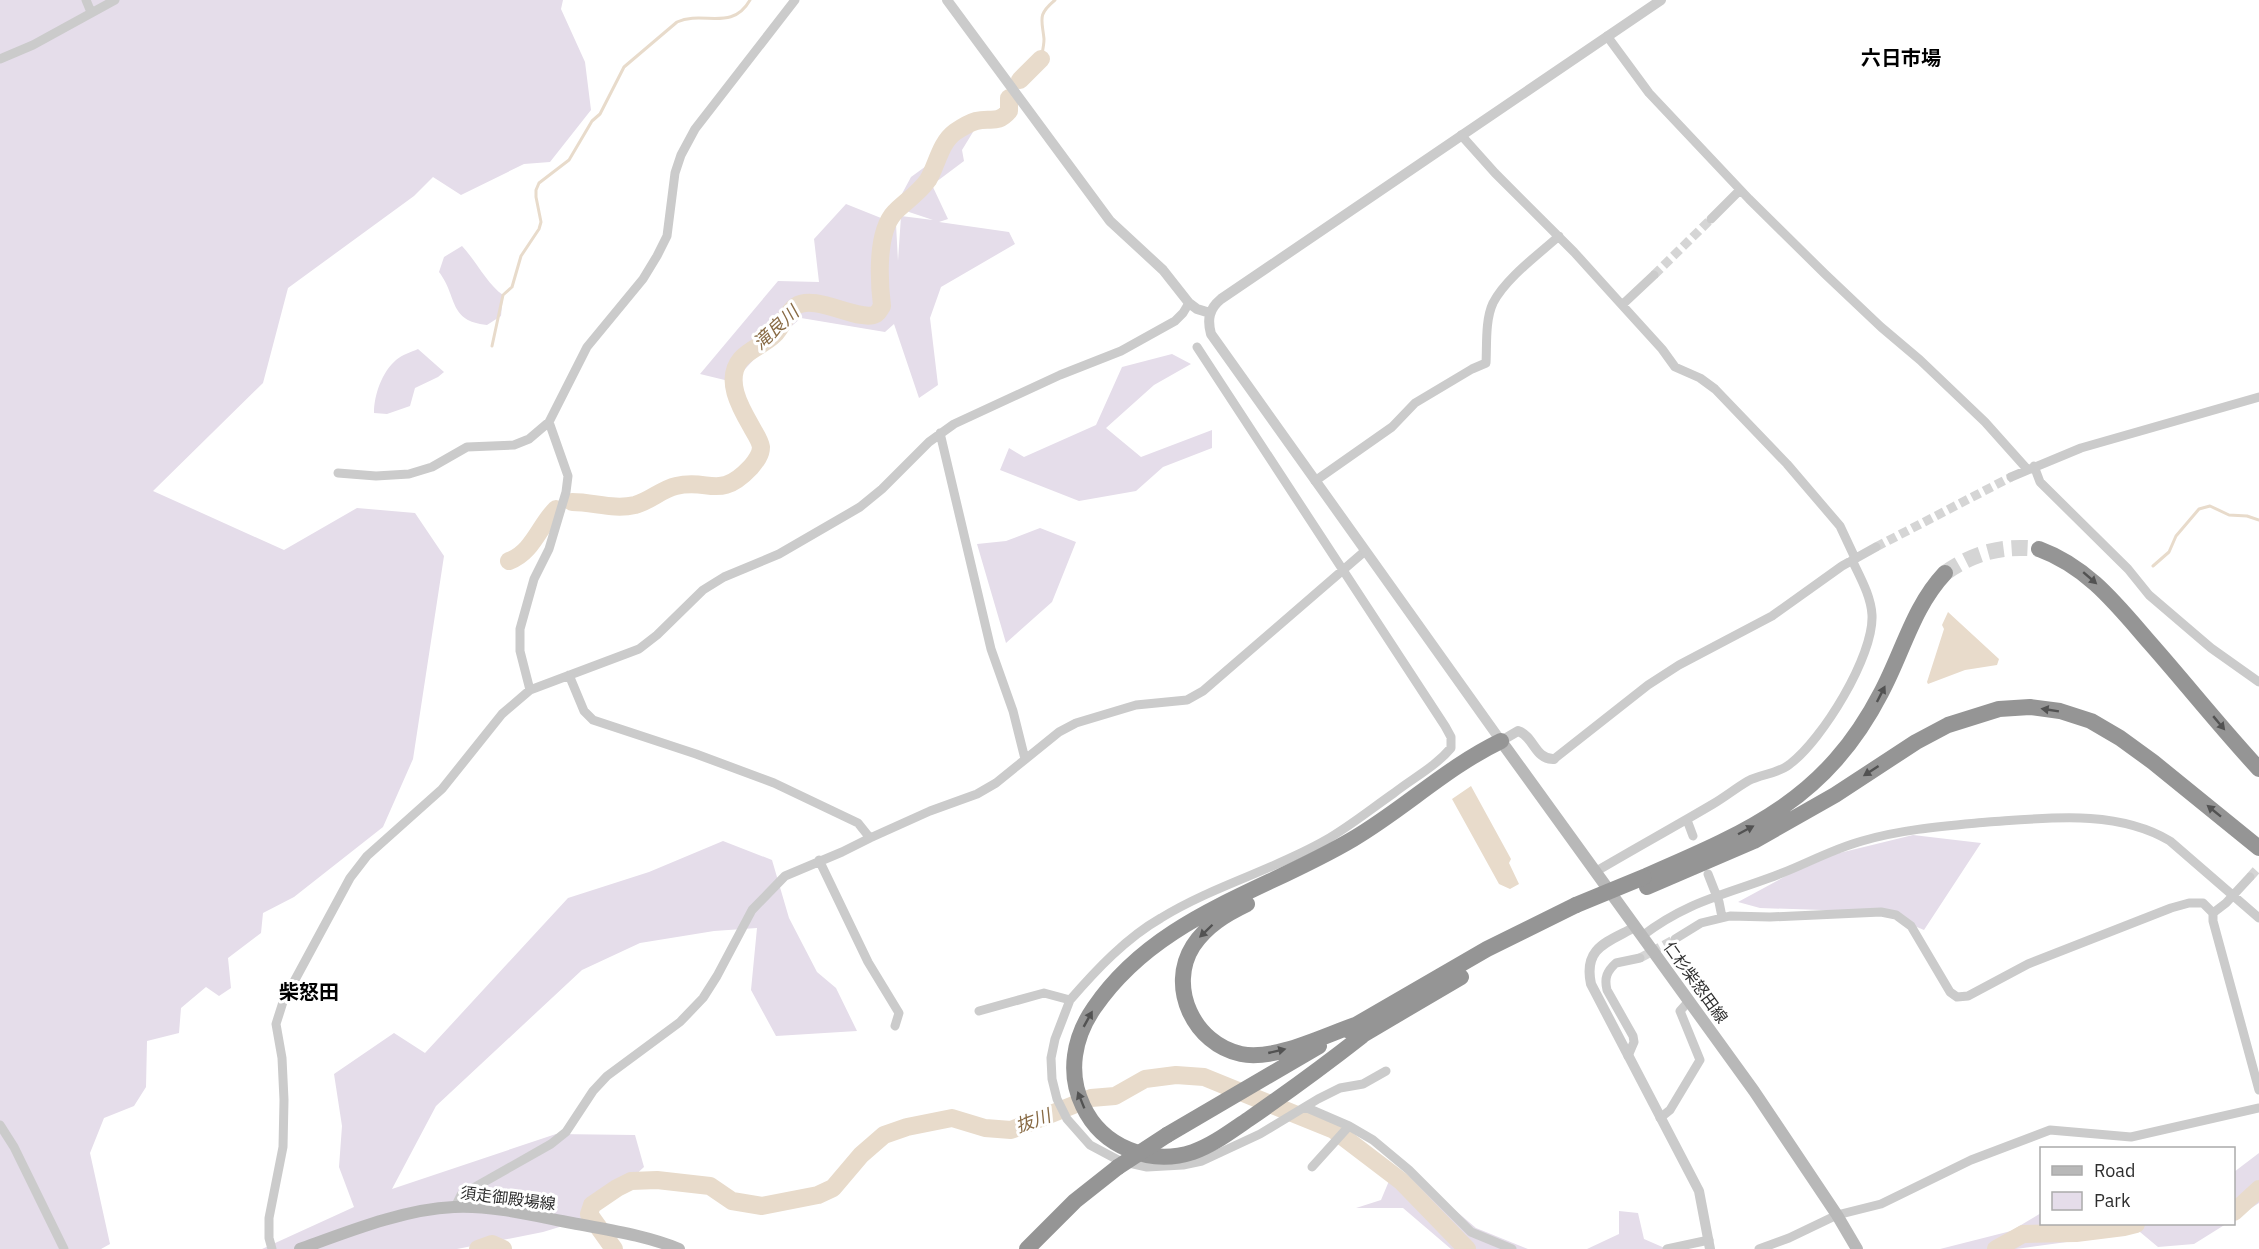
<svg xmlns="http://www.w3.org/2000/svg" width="2259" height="1249" font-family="'IBM Plex Sans','Noto Sans JP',sans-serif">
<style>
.green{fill:#e5ddea}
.water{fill:#e8dbcb}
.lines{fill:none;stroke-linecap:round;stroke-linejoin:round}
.stream{stroke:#e8dbcb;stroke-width:3}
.river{stroke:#e8dbcb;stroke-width:18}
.minor-tunnel{stroke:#d5d5d5;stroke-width:9;stroke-dasharray:9 4.5;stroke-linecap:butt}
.motorway-tunnel{stroke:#d5d5d5;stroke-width:16;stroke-dasharray:16 8;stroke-linecap:butt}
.minor{stroke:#cbcbcb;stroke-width:9}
.tertiary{stroke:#cbcbcb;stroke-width:10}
.secondary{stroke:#b8b8b8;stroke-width:12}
.motorway{stroke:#959595;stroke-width:16}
.motorway-bridge{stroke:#959595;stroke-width:16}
.oneway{fill:#525252}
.labels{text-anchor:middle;stroke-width:6;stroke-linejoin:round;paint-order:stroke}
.street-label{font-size:16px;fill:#2e2e2e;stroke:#fff}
.water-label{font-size:18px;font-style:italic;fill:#886a44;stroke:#fff}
.quarter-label{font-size:20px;font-weight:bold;fill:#000;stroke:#fff}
</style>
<rect width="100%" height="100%" fill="#fff"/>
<path class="green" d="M0,0H563L561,9L585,62L591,110L550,162L524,164L461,195L433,177L414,196L288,288L263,383L153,491L284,550L357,508L415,513L444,556L413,759L383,827L294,897L263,913L261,933L228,958L231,988L219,996L206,987L181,1008L179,1033L147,1041L146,1087L134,1106L104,1118L90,1153L110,1244L101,1249H0Z
M967,130L973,132L962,150L964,161L932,185L948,219L939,222L1009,232L1015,244L941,287L930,318L938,385L919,398L894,324L885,332L801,318L759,354L733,382L700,374L778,281L819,282L814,239L846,204L896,224L898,261L901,216L933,220L909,212L897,203L911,177L933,161L953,135Z
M462,246C476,261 488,285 503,295L501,316L487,325C448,321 458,297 439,272L444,257Z
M418,349L444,372L438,377L415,388L410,406L387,414L374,413C374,395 382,372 396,360C402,355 411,352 418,349Z
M1172,354L1191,364L1154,385L1106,428L1141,457L1212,430V448L1163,467L1136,491L1079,501L1000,470L1009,448L1024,457L1096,425L1122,367Z
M1040,528L1076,542L1052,602L1006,643L977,544L1006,541Z
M1913,835L1981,843L1924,930L1881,912L1760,908L1738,902L1819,858Z
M723,841L772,860L789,918L817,972L836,988L857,1031L776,1036L751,990L757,928L714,931L640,943L582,970L436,1106L392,1189L556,1134L635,1135L644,1167L589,1218L543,1232L457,1249H262L354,1207L339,1167L342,1126L334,1074L394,1033L425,1053L568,898L649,872Z
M2259,1153V1203L2234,1219V1172Z
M1394,1169L1423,1183L1476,1228L1528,1249H1451L1403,1208H1356L1381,1200Z
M1619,1211L1638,1213L1644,1239L1667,1249H1587L1619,1234Z
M2041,1213L2042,1224H2226L2194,1244L2158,1247L2140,1232L2016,1249H1940L2011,1231Z"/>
<path class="water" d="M1948,612L1999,659L1997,665L1965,670L1928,684L1927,682L1944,629L1942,625Z
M1471,786L1511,859L1509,863L1519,884L1510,889L1499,884L1452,799Z"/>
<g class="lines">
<path class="stream" d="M1041,59C1042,53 1044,46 1044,39C1042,19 1037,15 1055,0
M492,346L503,295L512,287L521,256L539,229L541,222L536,197V190L539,183L569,160L592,121L600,114L624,67L677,22C703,10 732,32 750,0
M2153,566L2169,552L2176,536L2199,509L2210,506L2229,515L2247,516L2259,520"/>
<path class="river" d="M1020,80L1041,59
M572,502C594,502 613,510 635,505C650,501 662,489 676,486C710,478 719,501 751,467C756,461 761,455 761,447C760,440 754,432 751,426C740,407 724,379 741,359C750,349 765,344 774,335C783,326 786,313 796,306C815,293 860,323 876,314C879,312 880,309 882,306C879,281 876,232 895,212C906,201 919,193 928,180C937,165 940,143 955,132C961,128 969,123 976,121C991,117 997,125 1009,111V98
M509,561C533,552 539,526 556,509
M2234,1212L2259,1189
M478,1249L492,1244L503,1249
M614,1249L589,1214L592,1205L617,1188L631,1181L657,1180L710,1186L732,1201L762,1206L818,1195L833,1188L861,1155L884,1135L907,1127L952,1118L985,1128L1011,1130L1091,1098L1115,1096L1145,1079L1176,1075L1204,1077L1334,1130L1401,1181L1467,1249
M1996,1249L2023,1234L2076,1233L2124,1227L2136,1224"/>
<path class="minor-tunnel" d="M1654,275L1711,219
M1876,547L2011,477
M2250,877L2259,867
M1640,958L1675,939"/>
<path class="motorway-tunnel" d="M1945,573C1975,552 2003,545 2039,549"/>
<path class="minor" d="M86,0L91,12
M1607,36L1649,93L1749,199L1825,274L1881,327L1920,360L1985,422L2027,469
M0,59L33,45L115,0
M1461,135L1495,173L1574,252L1622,305L1654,275
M1711,219L1740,190
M1622,305L1662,349L1675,367L1700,378L1715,389L1787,464L1840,526L1855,558
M940,433L991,649L1013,711L1025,759
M2034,466L2040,482L2128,569L2149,595L2211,648L2259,682
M338,473L376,476L409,474L432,467L467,447L514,445L529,439L549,422
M2011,477L2081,448L2259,397
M1315,481L1392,427L1415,403L1472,369L1486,363C1487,345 1485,320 1493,303C1506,278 1539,254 1559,236
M569,675L584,711L593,720L696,754L774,783L858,823L870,838
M530,690L520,651V629L534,579L549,549L566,492L568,476L549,422L587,347L643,279L657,256L667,236L675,173L681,155L695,129L795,0
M1554,759L1648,685L1679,665L1772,616L1842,566L1876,547
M1687,820L1693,836
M819,860L868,962L899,1013L895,1026
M1595,872C1634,849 1674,827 1713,804C1725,797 1736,788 1748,781C1761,774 1778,774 1790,764C1822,740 1874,656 1872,615C1871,596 1860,577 1852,560
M1708,874L1719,902L1722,917
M2213,913L2226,903L2250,877
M1642,936C1685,903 1720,896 1769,878C1801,867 1829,850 1862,841C1903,829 1946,826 1988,822C2047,818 2117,809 2170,841L2259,918
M1675,939L1701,923L1730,916L1770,917L1881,912L1896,915L1911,926L1950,992L1957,997L1968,996L2028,964L2171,908L2189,903H2203L2213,913V921L2259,1090
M1070,1000L1055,1039L1051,1058L1052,1079L1057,1099L1067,1119L1090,1145L1120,1161L1147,1167L1183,1165L1202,1161L1260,1134L1318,1099L1340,1088L1363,1084L1386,1071
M979,1011L1044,993L1070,1000C1096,970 1126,938 1161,918C1213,886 1274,870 1326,840C1350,826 1371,809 1394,793C1413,778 1435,767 1451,748V737L1445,726L1197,347
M1628,1056L1634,1042L1633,1036L1607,990C1604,978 1607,971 1616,963L1640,958
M1305,1107L1349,1126L1373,1140L1409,1170L1471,1232L1512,1249
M1660,1118L1670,1110L1700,1060L1680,1011L1689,1001
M0,1125L14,1147L64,1249
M1312,1167L1349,1126
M455,1207L461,1195L551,1144L566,1132L593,1091L607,1076L680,1022L703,998L717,976L752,910L785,876L842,852L870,838L930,811L977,794L996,783L1059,732L1076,723L1136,705L1187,700L1203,691L1365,551
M272,1249L269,1238V1218L283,1147L284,1100L282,1058L276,1024L283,1002L350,878L367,856L442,789L502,714L530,690L639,649L657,635L703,590L724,577L779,554L860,507L882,489L929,442L954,424L1060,375L1121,351L1175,321L1183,313L1189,303
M1667,1249L1709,1240
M1759,1249L1789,1238L1837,1215L1881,1204L1971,1160L2050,1130L2131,1137L2259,1108"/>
<path class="tertiary" d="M947,0L1110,221L1163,270L1189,303L1197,309L1210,313
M1554,759C1535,760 1534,736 1518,731L1501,741L1211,334C1207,319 1209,309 1221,299L1661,0
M1635,927C1608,942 1583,947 1591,984L1699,1191L1710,1249"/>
<path class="secondary" d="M1501,741L1754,1091L1837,1215L1857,1249
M300,1249C347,1232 404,1209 454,1207C493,1205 535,1216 572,1223C608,1230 645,1235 679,1249"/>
<path class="motorway" d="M2039,549C2088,567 2117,605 2150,643C2187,685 2221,728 2259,769
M1646,876C1750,831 1826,799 1881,693C1903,652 1913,607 1945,573
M1647,887L1754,841L1835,795L1916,742L1948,725L1999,709L2030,707L2060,711L2091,721L2120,738L2153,762L2259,848
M1247,904C1226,914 1206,926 1193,946C1167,987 1194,1044 1241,1054C1274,1061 1323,1036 1355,1025
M1347,1030L1487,949L1576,905
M1362,1036C1325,1065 1288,1092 1249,1119C1231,1131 1213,1145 1193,1152C1150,1166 1102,1147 1083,1106C1067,1073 1074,1037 1094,1008C1157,916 1262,893 1353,839C1404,809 1447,767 1501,741
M1354,1040L1461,977
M1167,1135L1319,1046
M1027,1249L1075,1201L1118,1167"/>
<path class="motorway-bridge" d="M1576,905L1644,877
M1118,1167L1167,1135"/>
</g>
<defs><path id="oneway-solid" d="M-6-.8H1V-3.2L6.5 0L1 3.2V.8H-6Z" transform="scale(1.5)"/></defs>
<g class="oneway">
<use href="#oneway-solid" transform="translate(2090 578) rotate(41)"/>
<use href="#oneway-solid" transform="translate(1881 694) rotate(-63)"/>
<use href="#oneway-solid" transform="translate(2050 710) rotate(-171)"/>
<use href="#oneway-solid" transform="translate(2219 723) rotate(50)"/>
<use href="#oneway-solid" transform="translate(1871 771) rotate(147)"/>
<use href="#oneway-solid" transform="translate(2214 811) rotate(-141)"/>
<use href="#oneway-solid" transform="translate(1746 830) rotate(-28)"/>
<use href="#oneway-solid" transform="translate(1206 931) rotate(136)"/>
<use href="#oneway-solid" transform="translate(1088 1019) rotate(-61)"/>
<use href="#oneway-solid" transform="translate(1277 1051) rotate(-13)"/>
<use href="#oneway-solid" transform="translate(1081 1100) rotate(-112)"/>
</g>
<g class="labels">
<g class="street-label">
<text transform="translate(1696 982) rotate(54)" y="6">仁杉柴怒田線</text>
<text transform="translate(508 1198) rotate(7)" y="6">須走御殿場線</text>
</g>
<g class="water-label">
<text transform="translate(776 328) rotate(-43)" y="6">滝良川</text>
<text transform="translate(1033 1121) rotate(-20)" y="6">抜川</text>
</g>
<g class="quarter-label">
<text x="1901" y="65">六日市場</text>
<text x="309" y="999">柴怒田</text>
</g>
</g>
<rect x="2040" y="1147" width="195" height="78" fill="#ffffff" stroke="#ababab" stroke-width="1.5"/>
<rect x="2052" y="1166" width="30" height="9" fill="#b8b8b8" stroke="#ababab" stroke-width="1.5"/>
<text x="2094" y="1177" font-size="18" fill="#2e2e2e">Road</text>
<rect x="2052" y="1192" width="30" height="18" fill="#e5ddea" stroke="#ababab" stroke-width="1.5"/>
<text x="2094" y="1207" font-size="18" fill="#2e2e2e">Park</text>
</svg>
